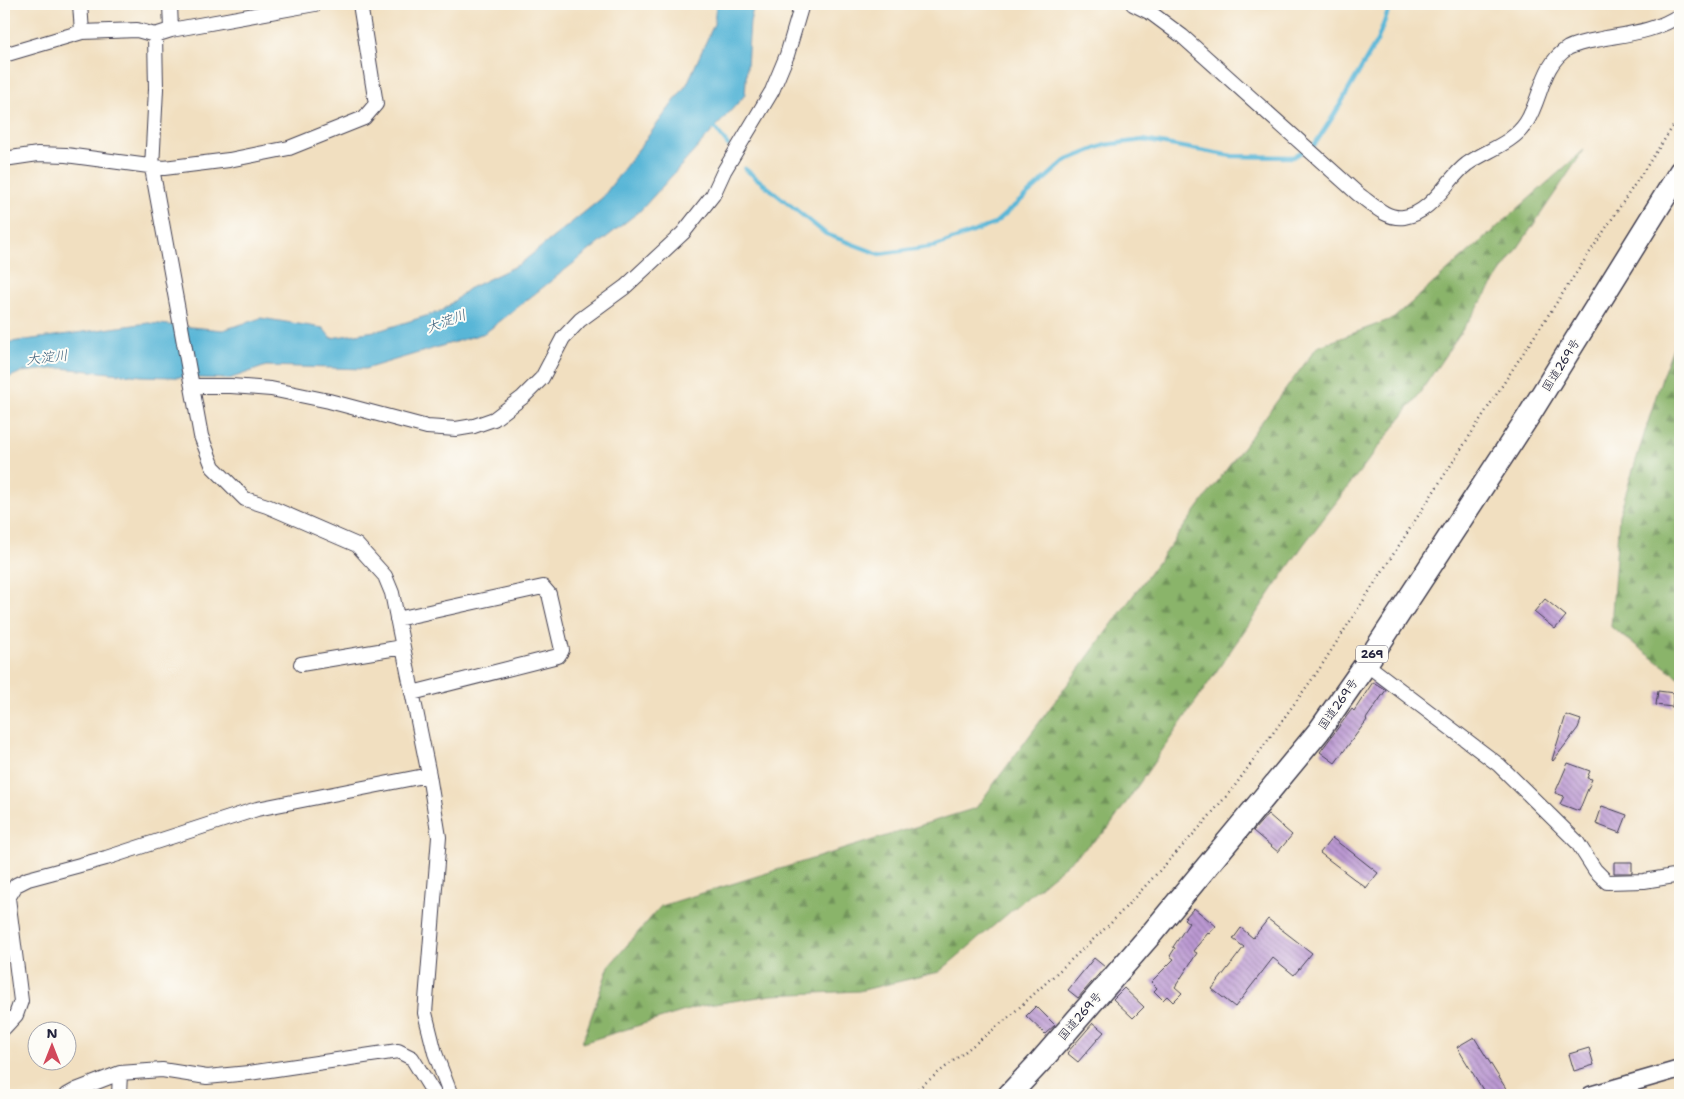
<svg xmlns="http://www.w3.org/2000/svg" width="1684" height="1099" font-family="'Shantell Sans','Klee One',sans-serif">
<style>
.forest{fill:url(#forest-firs);stroke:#566b53}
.water{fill:#58b6d7;stroke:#3d6c89}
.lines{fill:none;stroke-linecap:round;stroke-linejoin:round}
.stream{stroke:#58b6d7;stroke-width:4.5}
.building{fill:url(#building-back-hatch)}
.minor-casing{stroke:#413e4f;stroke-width:16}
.tertiary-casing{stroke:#413e4f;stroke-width:19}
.trunk-casing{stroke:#413e4f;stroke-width:25}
.path{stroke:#413e4f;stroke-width:2.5;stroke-dasharray:1 4;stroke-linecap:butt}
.minor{stroke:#fff;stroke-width:14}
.tertiary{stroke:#fff;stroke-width:16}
.trunk{stroke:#fff;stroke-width:22}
.labels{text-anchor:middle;stroke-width:4;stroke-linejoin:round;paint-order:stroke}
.shield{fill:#fdfcf7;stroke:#646373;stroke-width:1}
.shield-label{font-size:11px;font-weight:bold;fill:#22223b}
.street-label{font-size:12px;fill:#22223b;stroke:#fdfcf7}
.water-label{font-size:14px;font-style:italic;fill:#385d79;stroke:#fdfcf7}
</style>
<defs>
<pattern id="forest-firs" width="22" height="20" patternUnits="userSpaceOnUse" patternTransform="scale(1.25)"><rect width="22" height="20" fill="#8ab46b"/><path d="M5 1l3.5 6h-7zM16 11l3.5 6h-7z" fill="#709259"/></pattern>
<pattern id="building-back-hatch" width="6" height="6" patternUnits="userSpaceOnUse" patternTransform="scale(1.25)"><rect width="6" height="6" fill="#bb99d2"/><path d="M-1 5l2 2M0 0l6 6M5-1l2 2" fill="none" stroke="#987cac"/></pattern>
</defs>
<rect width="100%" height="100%" fill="#fdfcf7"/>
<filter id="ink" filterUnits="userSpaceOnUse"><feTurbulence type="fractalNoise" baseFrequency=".02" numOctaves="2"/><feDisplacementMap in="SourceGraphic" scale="10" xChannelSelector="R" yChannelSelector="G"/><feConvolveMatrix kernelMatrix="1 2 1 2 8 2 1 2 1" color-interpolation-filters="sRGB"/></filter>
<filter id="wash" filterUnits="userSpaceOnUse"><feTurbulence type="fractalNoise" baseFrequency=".0096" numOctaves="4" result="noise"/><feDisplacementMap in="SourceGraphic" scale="20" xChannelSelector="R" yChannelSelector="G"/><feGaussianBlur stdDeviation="1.12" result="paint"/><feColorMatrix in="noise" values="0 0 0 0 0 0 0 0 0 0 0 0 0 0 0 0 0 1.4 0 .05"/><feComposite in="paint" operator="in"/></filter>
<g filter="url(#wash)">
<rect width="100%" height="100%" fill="#f1dfc0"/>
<path class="forest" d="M1584,150L1417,397L1304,544L1108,829L939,972L859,991L772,995L701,1006L582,1043L609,966L661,906L976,808L1317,347L1394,318Z
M1680,329V678L1611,627L1619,515L1663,374Z"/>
<path class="water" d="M716,4H754L750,22L745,95L641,210L485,333L365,369L266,366L229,379L142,376L60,368L21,372L4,380V343L148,323L223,330L261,318L323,328L331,338L381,330L442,311L468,289L520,264L602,198L687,84L714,24Z"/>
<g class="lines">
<path class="stream" d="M712,124L728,145
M745,169L826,234L879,254L936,246L994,224L1065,161L1105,145L1143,140L1232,156L1293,157L1315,144L1334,115L1377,41L1391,4"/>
</g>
<g id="blocks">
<path class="building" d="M1545,599L1566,616L1555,629L1534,612Z
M1373,682L1386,690L1366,719L1367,720L1335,763L1320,752L1352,709L1354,711Z
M1658,691L1674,693L1672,707L1656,705Z
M1566,715L1581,720L1578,728L1553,761L1552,760Z
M1568,763L1590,771L1587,778L1592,779L1579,811L1560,804L1564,796L1555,793Z
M1602,806L1627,815L1620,833L1596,824Z
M1268,814L1292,835L1278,852L1253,831Z
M1332,838L1344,847H1345L1378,873L1366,888L1320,853Z
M1614,862H1632V873H1614Z
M1194,908L1216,926L1209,934L1208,933L1193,951L1197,953L1175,987L1182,993L1173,1002L1167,996L1163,1000L1154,991L1157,988L1151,982L1174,959L1170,956L1175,948L1173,947L1189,923L1184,919Z
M1268,919L1312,953L1294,975L1273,958L1235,1007L1212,989L1244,947L1233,939L1241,928L1253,938Z
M1094,958L1105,967L1078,998L1068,990Z
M1124,988L1144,1007L1133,1018L1113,999Z
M1036,1006L1055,1025L1045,1034L1026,1016Z
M1093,1023L1104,1032L1078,1062L1067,1053Z
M1474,1037L1510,1095H1486L1457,1047Z
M1589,1048L1594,1065L1574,1071L1569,1054Z"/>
</g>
</g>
<g filter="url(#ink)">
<use href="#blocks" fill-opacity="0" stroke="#413e4f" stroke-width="1"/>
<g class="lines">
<g class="minor-casing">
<path id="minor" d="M80,4L82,32L137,30L155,35L156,89L152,168L201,436L213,467L245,499L267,506L357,545L385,576L392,593L429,775L439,837L425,1013L435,1053L449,1090V1095
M170,4L171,30
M1133,4L1151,13L1182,36L1358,194C1372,204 1387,220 1404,217C1432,213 1447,179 1467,164C1487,150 1512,144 1526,123C1542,98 1541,65 1568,48C1577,43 1590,41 1601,39C1627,34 1657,31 1680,15
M155,35L171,30L315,4
M4,55L82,32
M4,159L38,154L66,155L164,168L229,160L289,148L364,118L376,104L360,4
M192,386H231L271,389L329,401L427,427L456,429L474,426L494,419L523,397L542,378L563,338L580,320L625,287L683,233L713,195L724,171L772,91L787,55L802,4
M397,619L543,587L549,594L562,650L558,656L412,693
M301,664L403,647
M1366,664L1499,765L1577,842L1595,870L1607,882L1644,881L1680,875
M4,1028L16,1015L21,1001L8,898L16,885L28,879L106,858L257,809L429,775
M67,1095L76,1090L120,1073L162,1070L207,1077L249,1073L398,1051L412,1058L435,1095
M119,1095L120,1073"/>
</g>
<g class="tertiary-casing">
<path id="tertiary" d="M1590,1095L1680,1069"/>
</g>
<g class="trunk-casing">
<path id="trunk" d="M1009,1095L1040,1062L1152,933L1319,731L1366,664L1528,417L1680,172"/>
</g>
<path class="path" d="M910,1095L1009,1017L1110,924L1201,826L1234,787L1318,671L1518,361L1680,116"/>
<use href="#minor" class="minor"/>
<use href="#tertiary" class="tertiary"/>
<use href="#trunk" class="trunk"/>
</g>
</g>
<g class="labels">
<rect class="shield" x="1356" y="645.5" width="32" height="17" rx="4"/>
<g class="shield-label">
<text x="1372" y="658">269</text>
</g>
<g class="street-label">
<text transform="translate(1561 365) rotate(-58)" y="4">国道269号</text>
<text transform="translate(1338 704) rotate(-55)" y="4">国道269号</text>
<text transform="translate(1080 1016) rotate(-49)" y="4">国道269号</text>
</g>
<g class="water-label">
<text transform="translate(446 321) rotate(-20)" y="5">大淀川</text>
<text transform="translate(47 357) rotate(-6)" y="5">大淀川</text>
</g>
</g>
<rect width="1684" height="1099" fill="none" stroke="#fdfcf7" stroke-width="20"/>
<g transform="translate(52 1046)"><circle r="24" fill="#fdfcf7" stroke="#a5a5ac"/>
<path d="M0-4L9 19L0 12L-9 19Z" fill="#d1495b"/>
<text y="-8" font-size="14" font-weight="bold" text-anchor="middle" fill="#22223b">N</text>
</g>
</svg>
